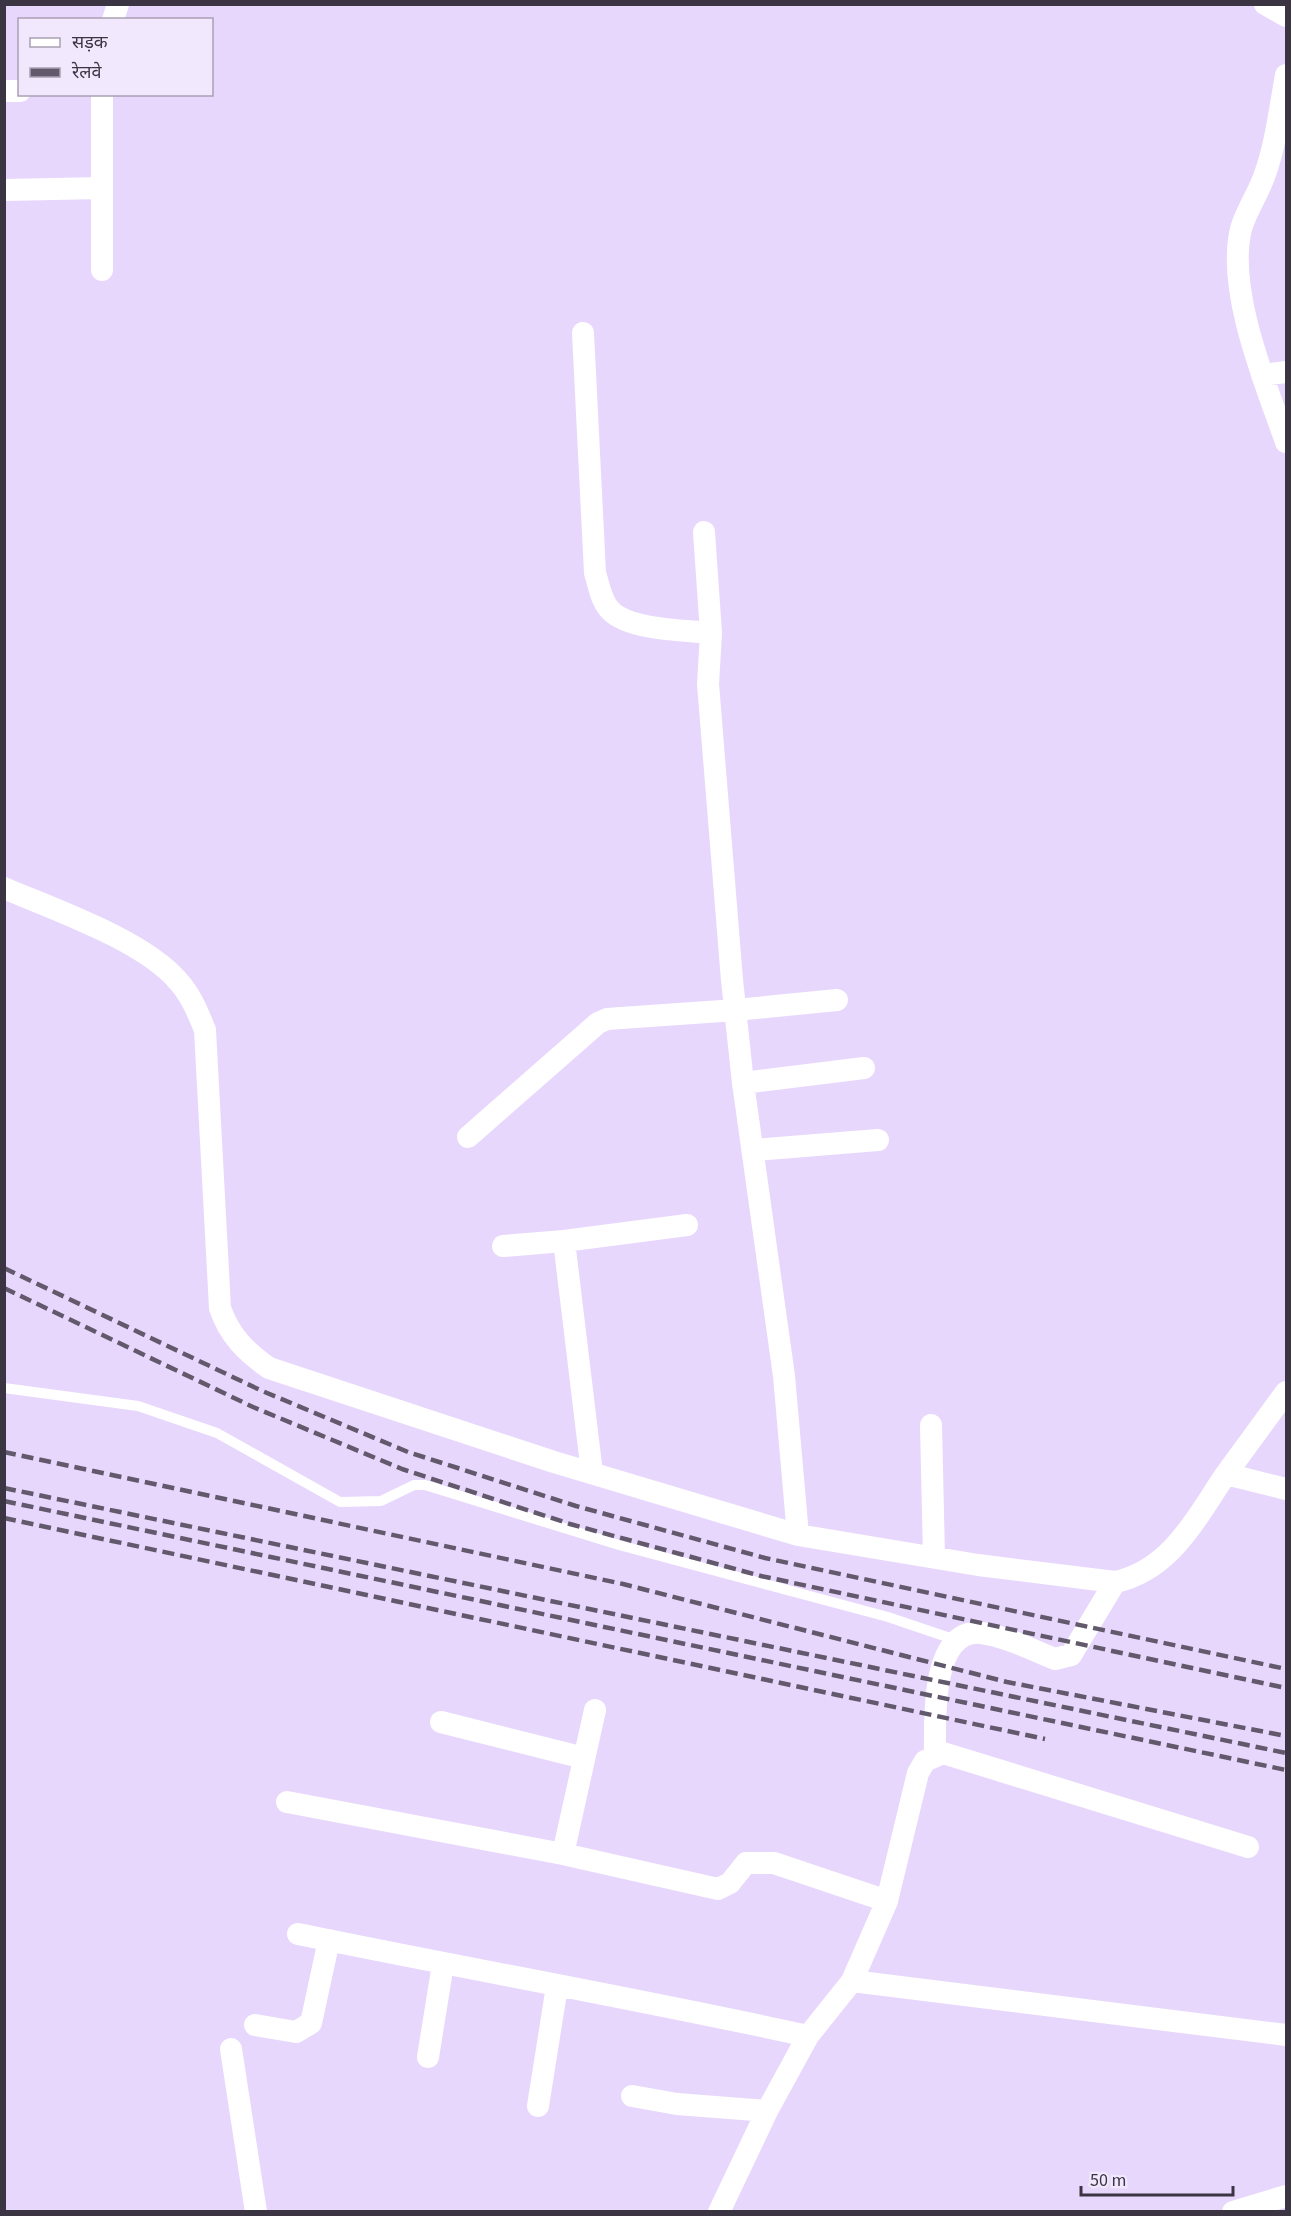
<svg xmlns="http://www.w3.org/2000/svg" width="1291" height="2216" font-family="'Source Sans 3','Noto Sans Devanagari',sans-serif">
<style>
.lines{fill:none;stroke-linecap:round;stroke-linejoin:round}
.lane{stroke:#fff;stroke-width:10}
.street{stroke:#fff;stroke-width:22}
.rail{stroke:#62596c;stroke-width:4.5;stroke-dasharray:12 6;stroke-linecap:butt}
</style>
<rect width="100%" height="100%" fill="#e8d7fc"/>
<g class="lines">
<path class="lane" d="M4,1388L138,1406L217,1433L340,1502L381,1501L414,1485H425L619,1545L888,1617L956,1640"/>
<path class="street" d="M1265,4L1286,16
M113,20L118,4
M1286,75C1280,108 1276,143 1265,174C1259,193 1246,210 1241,229C1226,290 1266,385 1286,442
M4,91H20
M102,94V270
M4,190L102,188
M583,333L595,573C599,585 601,602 611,611C630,630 684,630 711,633
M1262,375L1286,372
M704,532L711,633L708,684L732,980L743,1083L784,1376L798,1535
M4,888C55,910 143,940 178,981C191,995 198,1013 205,1030L220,1308C229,1335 246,1352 269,1368L554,1462L798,1535L978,1565L1115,1582C1171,1570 1196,1518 1226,1474L1286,1489
M743,1083L864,1068
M468,1137L598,1023L607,1019L736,1010L837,1000
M754,1150L878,1140
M564,1241L592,1473
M503,1246L564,1241L687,1225
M931,1425L934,1557
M1226,1474L1286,1392
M441,1722L584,1758
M935,1756C935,1722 930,1628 981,1633C1006,1636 1032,1650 1055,1659L1071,1655L1115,1582
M287,1802L563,1854L718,1889L730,1883L746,1863H774L887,1901
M563,1854L595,1710
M298,1934C468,1969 639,1999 808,2036
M852,1981L1286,2035
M255,2025L296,2032L311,2023L329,1940
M231,2049L256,2212
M428,2057L443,1964
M632,2096L677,2104L767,2111
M538,2106L557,1986
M719,2212L767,2111L808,2036L852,1981L887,1901L918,1773L925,1761L943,1753L1248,1847
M1233,2212L1286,2196"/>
<path class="rail" d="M4,1268L260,1390L408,1452L576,1506L765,1558L1286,1669
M4,1288L253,1407L402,1469L570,1524L761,1576L1286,1688
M4,1452L623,1584L1007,1682L1286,1736
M4,1488L1286,1753
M4,1501L1286,1770
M4,1518L1045,1739"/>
</g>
<rect width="1291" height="2216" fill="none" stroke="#3b3442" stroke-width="12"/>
<rect x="18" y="18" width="195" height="78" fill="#f2e8fe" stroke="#a9a0b3" stroke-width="1.5"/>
<rect x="30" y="38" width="30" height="9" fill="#ffffff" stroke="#a9a0b3" stroke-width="1.5"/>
<text x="72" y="48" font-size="18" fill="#3b3442">सड़क</text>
<rect x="30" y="68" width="30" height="9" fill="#62596c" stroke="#a9a0b3" stroke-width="1.5"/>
<text x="72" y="78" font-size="18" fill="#3b3442">रेलवे</text>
<path d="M1081 2186v9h152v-9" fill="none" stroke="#3b3442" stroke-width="3"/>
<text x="1090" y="2186" font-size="18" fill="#3b3442" stroke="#f2e8fe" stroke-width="4.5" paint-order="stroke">50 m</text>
</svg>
